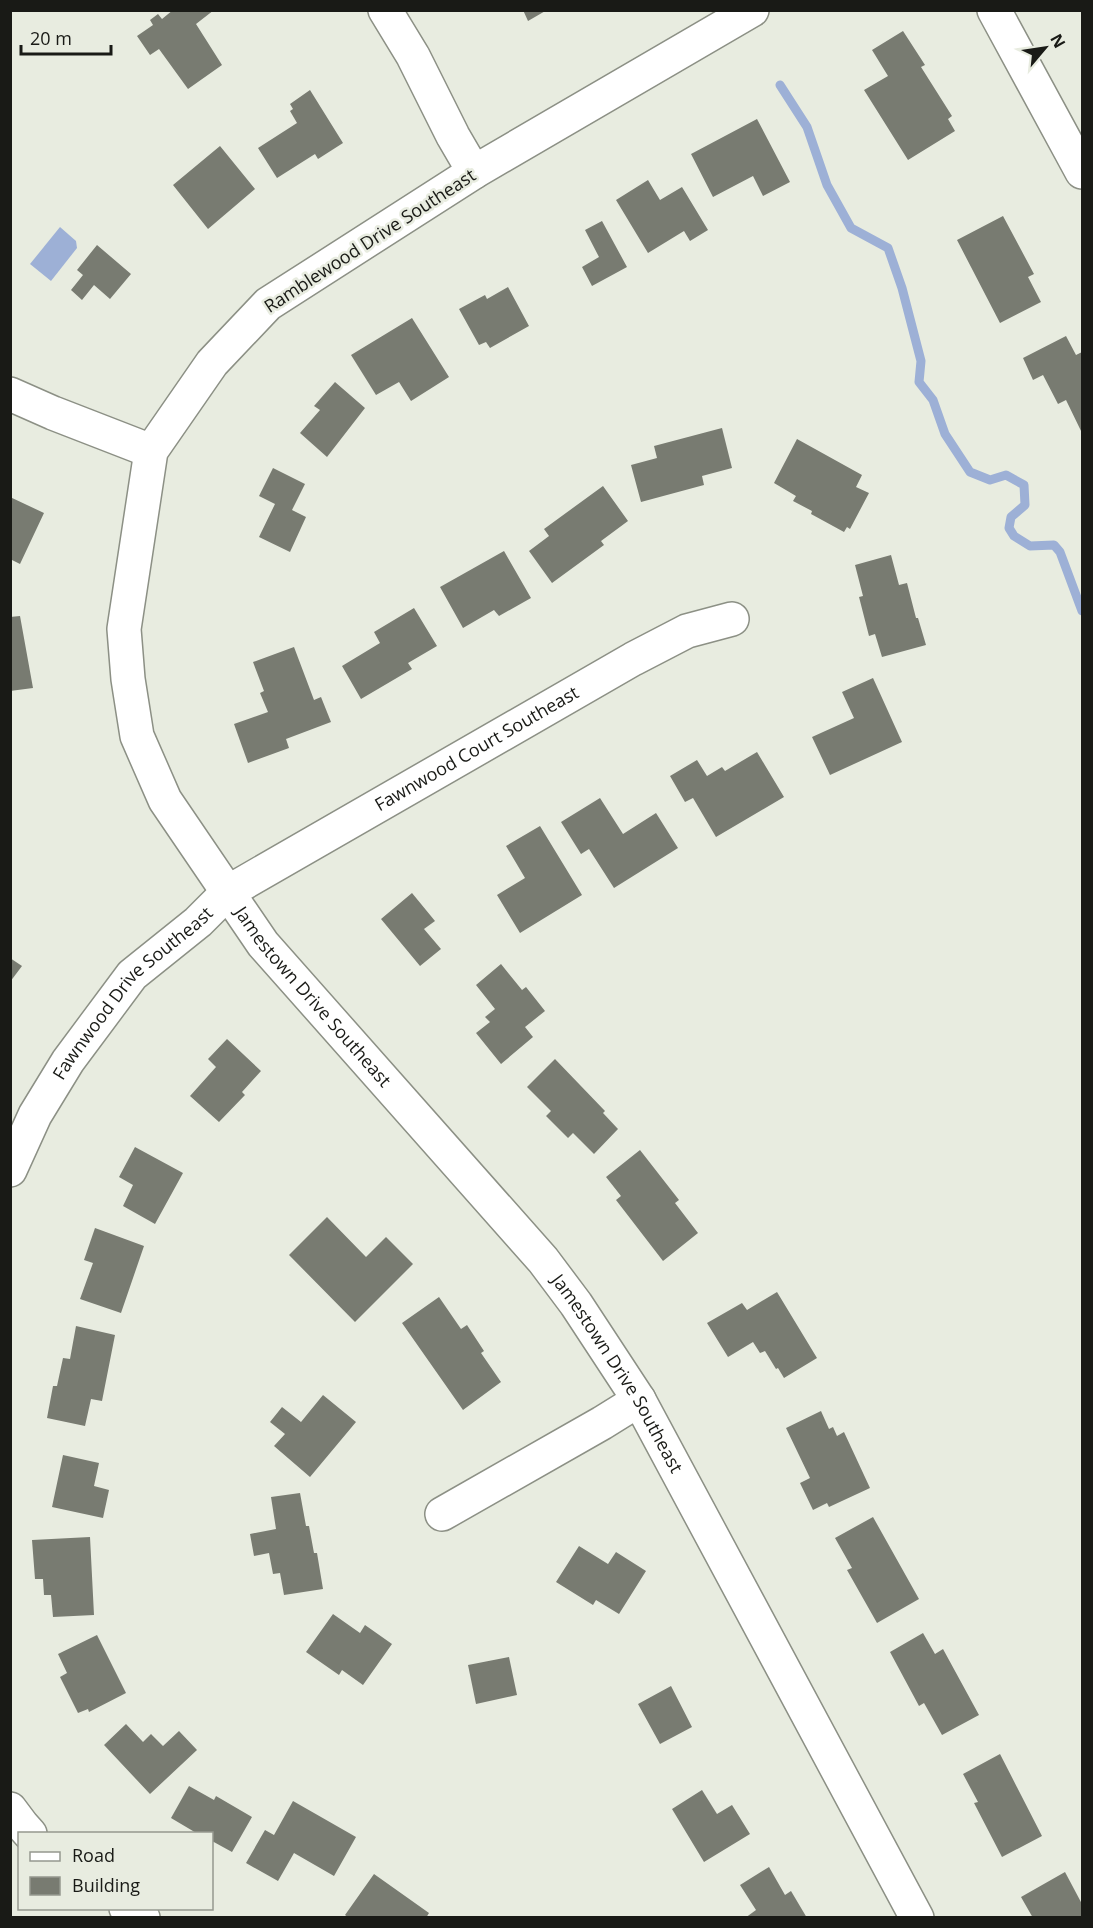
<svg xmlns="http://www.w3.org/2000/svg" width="1093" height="1928" font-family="'Open Sans',sans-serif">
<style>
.water{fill:#9db0d6}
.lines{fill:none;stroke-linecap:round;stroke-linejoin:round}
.stream{stroke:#9db0d6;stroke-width:9}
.building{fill:#787b71}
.street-casing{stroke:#8c9085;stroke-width:36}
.street{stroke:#fff;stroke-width:33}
.labels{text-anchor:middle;stroke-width:5;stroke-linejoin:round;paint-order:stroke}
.street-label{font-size:18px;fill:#191a16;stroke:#e8ece0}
</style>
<rect width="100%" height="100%" fill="#e8ece0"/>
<path class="water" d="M60,227L76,241L77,248L51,281L30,264Z"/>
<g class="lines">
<path class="stream" d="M780,85L807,127L827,185L851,228L888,248L902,288L921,361L919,382L933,400L945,434L970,472L990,480L1006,475L1024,485L1025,505L1011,517L1009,528L1014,536L1030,546L1054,545L1060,552L1082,611"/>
</g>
<path class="building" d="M173,10H214L196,24L222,65L188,89L159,49L150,55L137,36L153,25L150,20L158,14L162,19Z
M523,10H547L528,21Z
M903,31L925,65L921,67L952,116L948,119L955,131L908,160L864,90L888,76L872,50Z
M310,90L343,143L318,159L315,154L277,178L258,148L297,123L290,111L293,109L290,104Z
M757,119L790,182L763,196L753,176L713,197L691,154Z
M220,146L255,189L208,229L173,185Z
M648,180L660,200L682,187L708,230L690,241L684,231L648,253L616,200Z
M1003,216L1034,274L1028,277L1041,302L1000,323L957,240Z
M602,221L627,267L592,286L582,267L599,257L585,230Z
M97,245L131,274L110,299L94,285L82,300L71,290L83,275L77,270Z
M508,287L529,326L490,348L486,342L479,345L459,309L485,295L487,299Z
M412,318L449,377L411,401L399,382L376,395L351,355Z
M1066,336L1076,355L1082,352V433L1066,400L1058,404L1043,375L1033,380L1023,358Z
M335,382L365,408L327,457L300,433L320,410L314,406Z
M722,428L732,468L702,476L704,485L641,502L631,465L657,458L654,446Z
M797,439L862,475L856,487L869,493L850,529L847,527L844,532L811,514L812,511L793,501L796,496L774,483Z
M273,468L305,484L292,510L306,517L290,552L259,537L275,504L259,496Z
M603,486L628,521L601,541L604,545L552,583L529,551L549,536L544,529Z
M10,497L44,513L20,564L10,559Z
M504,551L531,598L499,616L494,610L463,628L440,587Z
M891,555L899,585L907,583L916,618H918L926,645L882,657L875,634L869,636L859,597L863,596L855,565Z
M414,608L437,646L408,663L412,669L361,699L342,666L380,643L374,632Z
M20,616L33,688L10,691V617Z
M294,647L314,700L321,697L331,722L286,739L289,748L248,763L234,724L268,712L260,693L264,691L253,662Z
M873,678L902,742L830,775L812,737L854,718L842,692Z
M757,752L784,797L716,837L693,798L685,802L670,776L697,760L707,776L722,767L725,771Z
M600,798L623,834L656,813L678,848L614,888L589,849L581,854L561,822Z
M540,826L582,895L520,933L497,895L525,878L506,846Z
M412,893L435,921L424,929L441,949L420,966L381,919Z
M10,958L22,966L10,982Z
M501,964L522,990L526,987L545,1011L525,1027L533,1037L501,1064L476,1033L490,1022L485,1017L495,1009L476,985Z
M227,1039L261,1071L242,1092L245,1095L219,1122L190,1096L216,1067L208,1059Z
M555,1059L605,1111L603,1113L618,1129L594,1154L573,1133L568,1138L546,1116L551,1111L527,1087Z
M135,1147L183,1173L155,1224L123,1206L133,1185L119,1177Z
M640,1150L679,1200L675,1203L698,1233L663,1261L616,1200L621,1196L606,1177Z
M327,1217L366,1257L386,1237L413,1264L355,1322L289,1255Z
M95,1228L144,1246L121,1313L80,1299L93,1263L84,1260Z
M777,1292L817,1358L784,1378L778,1368L776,1369L765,1351L760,1353L753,1342L728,1357L707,1323L742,1303L747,1310Z
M439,1297L461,1329L467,1325L484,1351L481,1353L501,1382L463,1410L402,1323Z
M76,1326L115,1335L102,1401L91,1399L85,1426L47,1418L53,1386H57L63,1358L70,1359Z
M323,1395L356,1422L310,1477L274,1446L285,1434L270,1422L282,1407L301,1422Z
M821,1411L829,1429L833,1427L837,1436L844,1432L870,1488L829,1507L827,1503L813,1510L800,1483L810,1478L786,1428Z
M63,1455L99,1463L94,1486L109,1490L103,1518L52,1507Z
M300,1493L306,1526H309L314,1553H317L323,1589L284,1595L280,1573L273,1574L269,1553L254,1556L250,1534L276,1529L271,1497Z
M873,1517L919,1599L877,1623L847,1570L852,1568L835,1538Z
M90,1537L94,1615L53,1617L51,1595H44L43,1579H35L32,1540Z
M579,1546L608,1564L616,1552L646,1571L619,1614L596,1600L593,1605L556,1582Z
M333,1614L360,1633L365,1625L392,1644L363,1685L342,1670L339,1675L306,1652Z
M923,1633L935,1654L943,1649L979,1715L942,1735L924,1703L919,1706L890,1652Z
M97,1635L126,1693L89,1712L88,1709L78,1713L60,1677L67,1673L58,1654Z
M509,1657L517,1695L476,1704L468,1665Z
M671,1686L692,1727L660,1744L638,1704Z
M126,1724L143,1742L151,1734L163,1746L179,1731L197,1750L150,1794L104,1745Z
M1000,1754L1042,1836L1002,1857L974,1803L978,1802L963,1774Z
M189,1786L214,1800L216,1796L252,1817L232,1852L212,1841V1834H198L171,1818Z
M702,1790L717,1814L732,1805L750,1834L704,1862L672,1809Z
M293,1801L356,1837L334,1876L294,1853L278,1881L246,1863L265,1830L274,1835Z
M769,1867L785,1895L791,1891L807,1918H745L756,1910L740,1885Z
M1065,1872L1082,1904V1918H1033L1021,1897Z
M374,1874L429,1913L426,1918H349L345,1915Z"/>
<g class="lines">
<g class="street-casing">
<g id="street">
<path d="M385,10L413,56L453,136L474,172"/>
<path id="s1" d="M752,10L474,172L268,304L212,363L151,451L124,629L128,679L137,736L165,800L263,944L543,1260L576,1304L639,1400L917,1918"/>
<path d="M994,10L1082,172"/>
<path d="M10,394L53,413L151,451"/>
<path id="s2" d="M10,1170L35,1115L68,1061L132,975L198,922L228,892L633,659L687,631L732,619"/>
<path d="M442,1514L602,1423L639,1400"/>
<path d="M10,1809L22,1825L30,1834"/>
<path d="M126,1908L143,1918"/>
</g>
</g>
<use href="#street" class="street"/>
</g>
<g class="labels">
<g class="street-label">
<text transform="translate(370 241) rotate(-33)" y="6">Ramblewood Drive Southeast</text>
<text dy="6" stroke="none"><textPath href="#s2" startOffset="645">Fawnwood Court Southeast</textPath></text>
<text dy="6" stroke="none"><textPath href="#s2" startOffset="218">Fawnwood Drive Southeast</textPath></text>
<text dy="6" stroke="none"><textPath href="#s1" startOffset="1359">Jamestown Drive Southeast</textPath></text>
<text dy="6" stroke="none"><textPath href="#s1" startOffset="1845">Jamestown Drive Southeast</textPath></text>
</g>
</g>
<rect width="1093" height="1928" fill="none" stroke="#191a16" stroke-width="24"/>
<rect x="18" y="1832" width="195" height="78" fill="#e8ece0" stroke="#95988f" stroke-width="1.5"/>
<rect x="30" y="1852" width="30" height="9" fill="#ffffff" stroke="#95988f" stroke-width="1.5"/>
<text x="72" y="1862" font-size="18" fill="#191a16">Road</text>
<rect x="30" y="1877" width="30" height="18" fill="#787b71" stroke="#95988f" stroke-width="1.5"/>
<text x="72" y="1892" font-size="18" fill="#191a16">Building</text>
<g transform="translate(1045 48) rotate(61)" stroke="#e8ece0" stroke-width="4.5" paint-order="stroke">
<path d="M0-4.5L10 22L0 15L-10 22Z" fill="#191a16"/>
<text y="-9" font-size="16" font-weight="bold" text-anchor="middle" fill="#191a16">N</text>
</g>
<path d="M21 45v9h90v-9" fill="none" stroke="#191a16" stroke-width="3"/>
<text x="30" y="45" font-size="18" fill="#191a16" stroke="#e8ece0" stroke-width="4.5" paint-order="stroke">20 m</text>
</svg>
